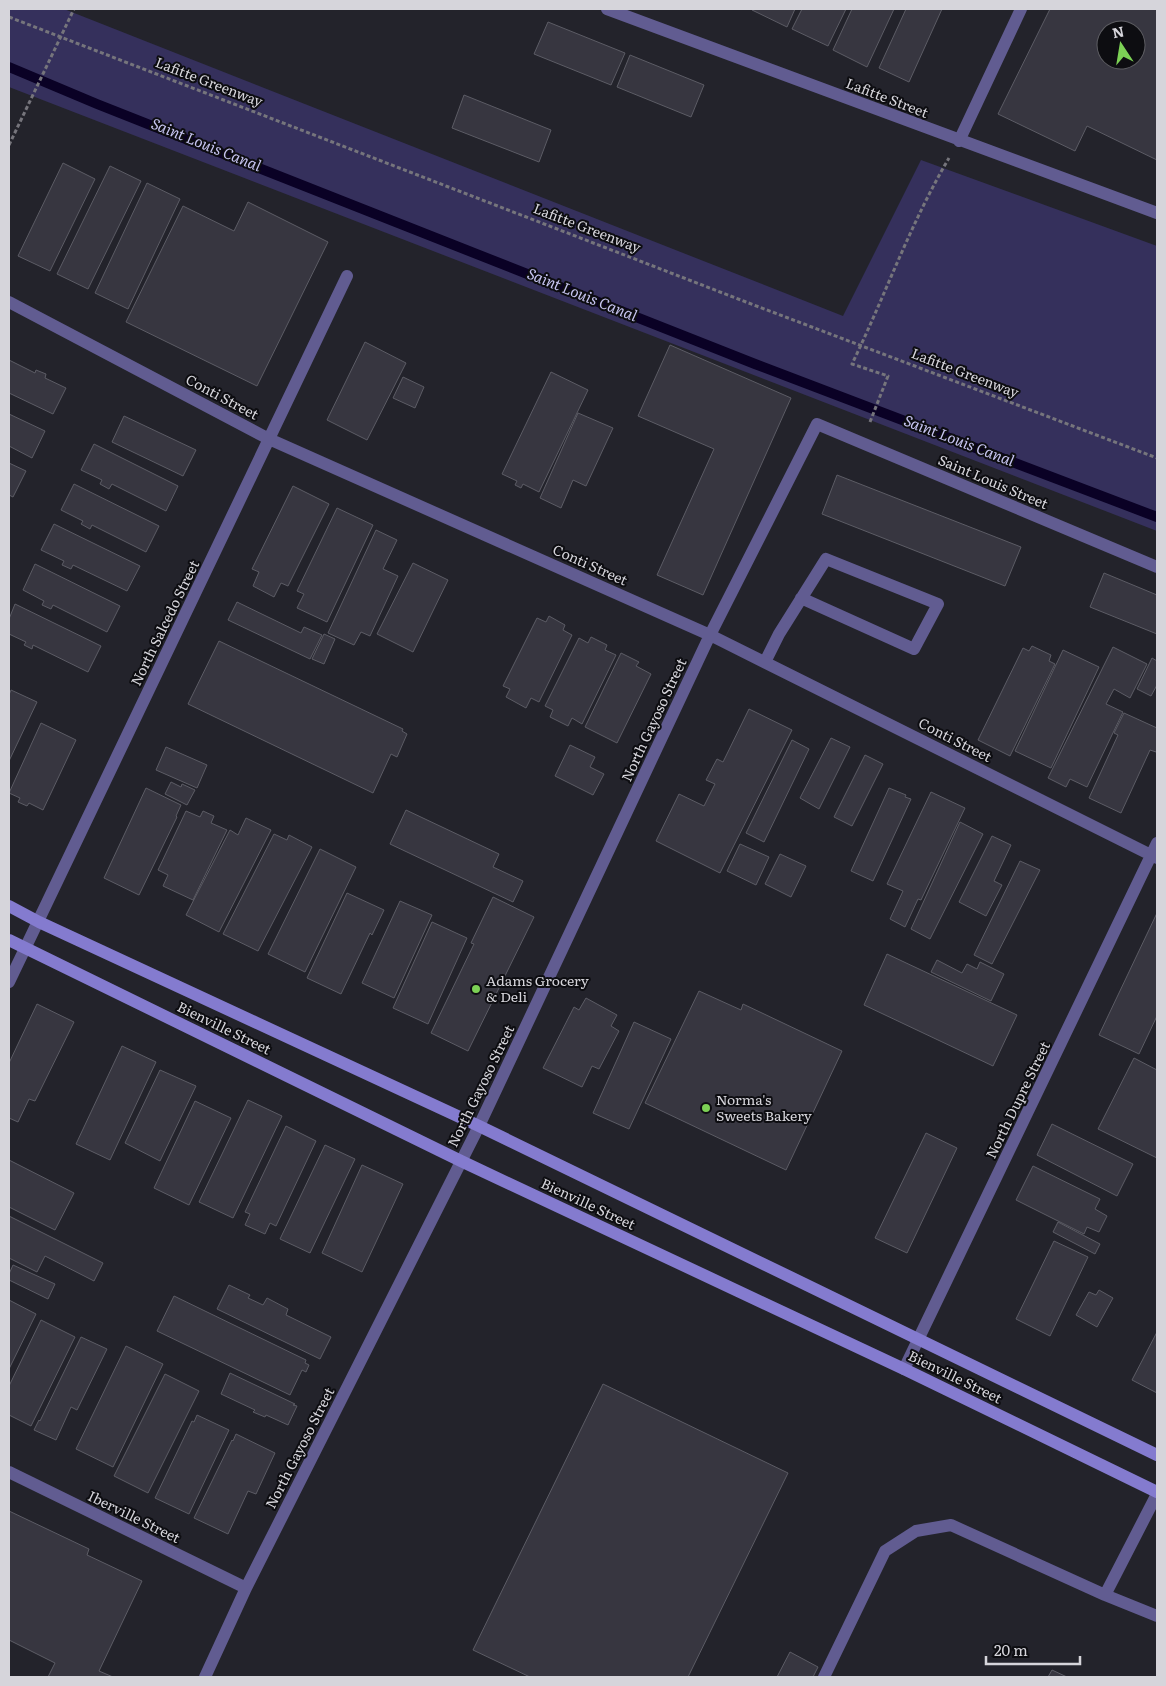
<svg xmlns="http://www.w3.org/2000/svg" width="1166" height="1686" font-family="Literata,serif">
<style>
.green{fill:#35305c}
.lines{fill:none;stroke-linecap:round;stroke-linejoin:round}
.stream{stroke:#0a0125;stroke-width:10}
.building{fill:#373640;stroke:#5c5c65;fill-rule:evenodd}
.path{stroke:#76757c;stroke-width:3;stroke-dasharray:4 2.5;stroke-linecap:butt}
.lane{stroke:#615c91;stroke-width:12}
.street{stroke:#615c91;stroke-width:12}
.secondary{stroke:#847bcf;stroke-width:12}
.poi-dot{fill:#7cd155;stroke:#0d0d11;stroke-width:2}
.labels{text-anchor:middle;stroke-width:4;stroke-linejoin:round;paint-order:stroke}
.street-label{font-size:14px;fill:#d6d5db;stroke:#0d0d11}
.poi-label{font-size:14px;fill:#d6d5db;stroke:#0d0d11;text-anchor:start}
.water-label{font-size:15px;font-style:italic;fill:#c7c5f1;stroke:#0d0d11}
</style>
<rect width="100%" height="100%" fill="#23232b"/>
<path class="green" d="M9,9H64L843,316L921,160L1157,246V531L9,87Z"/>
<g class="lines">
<path class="stream" d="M9,67L97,104L755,364L1157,517"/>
</g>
<path class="building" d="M753,9H795L787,27L752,10Z
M802,9H846L828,46L792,29Z
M852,9H894L867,67L833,50Z
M906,9H942L909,82L879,68Z
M1050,9H1157V160L1087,126L1075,151L998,114ZM1106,30H1136V60H1106Z
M548,22L625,53L611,85L534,54Z
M630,55L704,85L691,117L617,87Z
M464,95L551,130L539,162L452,128Z
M63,163L95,179L50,271L18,256Z
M110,166L141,181L88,289L57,274Z
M147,183L180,199L128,309L95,293Z
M248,202L328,242L257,386L126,322L183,206L234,231Z
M365,342L406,363L367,440L327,420Z
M670,345L791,398L703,595L657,575L714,449L638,416Z
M9,360L35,373L36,370L46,374L45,378L66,388L53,414L9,393Z
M551,372L588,390L539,492L523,484L521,488L515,485L517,481L502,474Z
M403,377L424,387L415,408L393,398Z
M578,413L613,428L586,486L573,480L561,508L540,498Z
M9,414L45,431L32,458L9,446Z
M124,416L196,450L183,476L112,442Z
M94,444L178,486L166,511L112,484L109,489L100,484L102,480L81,470Z
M9,463L26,471L13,497L9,495Z
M837,475L1021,547L1005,586L822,514Z
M74,484L159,526L146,552L92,525L90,529L81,524L83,521L61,510Z
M293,486L329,504L288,586L281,583L274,597L253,586L259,572L252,569Z
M337,508L373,525L327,622L297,608L304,594L297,591Z
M54,524L140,566L127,591L73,565L71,569L62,565L64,561L41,550Z
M376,530L397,540L383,569L398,576L370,636L361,632L354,645L328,633Z
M413,563L448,580L413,652L377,634Z
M35,564L120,606L107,632L53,605L51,609L42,605L44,601L23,590Z
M1104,573L1157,595V634L1090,607Z
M237,602L301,633L304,627L322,635L310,659L228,620Z
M15,604L101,646L88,672L33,645L32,649L24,645L26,642L9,634V619Z
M549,616L565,625L563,630L572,635L539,702L531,698L526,708L506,697L510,689L503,686L537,618L546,622Z
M324,634L335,639L324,664L312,659Z
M591,637L607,645L605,650L616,655L582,724L572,718L568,726L550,717L553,710L545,706L579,638L588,643Z
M219,641L403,729L402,731L407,734L397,757L391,754L373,793L188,704Z
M1032,646L1051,655L1049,661L1055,664L1010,756L978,740L1023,648L1029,651Z
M1113,647L1147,664L1130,698L1114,689L1106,704L1123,712L1087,787L1070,779L1066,787L1048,778Z
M1063,650L1099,667L1051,768L1015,751Z
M621,653L639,662L636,666L651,674L617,743L585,727Z
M1152,658L1157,661V685L1151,696L1137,689Z
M11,690L37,702L9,761V695Z
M749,709L792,730L720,873L656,841L679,794L704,806L715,784L706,780L717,759L723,762Z
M1124,713L1157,728V749L1156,752L1150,750L1121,813L1089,798L1118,735L1114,733Z
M41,723L76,740L43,810L29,803L27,806L18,802L20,798L9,793Z
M831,738L850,747L819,809L800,798Z
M792,740L809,749L764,842L746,833Z
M570,745L595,757L590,767L604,774L593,795L555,776Z
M166,747L207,765L197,788L156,770Z
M865,755L883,764L852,826L834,817Z
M171,782L181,787L182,784L195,790L187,805L165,794Z
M146,788L181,805L176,816L177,817L139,895L104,878Z
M889,788L906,795L905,797L911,799L873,881L851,871Z
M931,792L965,808L921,900L918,899L905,927L890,919L903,891L887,884Z
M406,810L499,854L493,867L523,881L513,902L390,844Z
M186,811L200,817L203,811L214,816L211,823L227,830L193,900L163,886L168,875L158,870Z
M246,818L271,830L219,932L186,915L230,830L238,835Z
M960,822L983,834L930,939L911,929Z
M274,834L287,840L289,835L312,847L258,951L223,934Z
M992,836L1011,845L994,881L1002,885L986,916L959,902Z
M740,844L769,857L756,885L727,871Z
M320,849L356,867L305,972L268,954Z
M780,854L806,866L791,897L765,884Z
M1020,861L1040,870L992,964L974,955Z
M347,893L384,910L372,935L370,933L341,994L307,978Z
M493,897L534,917L468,1051L431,1033L474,944L471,943Z
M400,901L432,915L394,998L362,983Z
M1157,913V1016L1139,1054L1099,1035Z
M432,922L467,938L428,1024L393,1008Z
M887,954L1017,1015L993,1066L864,1005Z
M937,960L962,973L967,964L977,969L980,962L1004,974L991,1001L931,972Z
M699,991L741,1010L743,1004L842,1051L786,1170L645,1103Z
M586,998L617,1015L611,1026L619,1031L599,1069L592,1066L582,1087L543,1068L574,1007L579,1010Z
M37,1004L74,1022L35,1101L29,1099L18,1122L9,1118V1063Z
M634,1022L671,1039L629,1129L593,1113Z
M122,1046L156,1062L110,1160L76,1144Z
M1134,1058L1157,1070V1158L1098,1129Z
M160,1070L196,1086L160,1161L125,1143Z
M248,1100L282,1116L233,1218L199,1202Z
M195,1101L231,1118L189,1205L154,1188Z
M1052,1124L1133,1164L1117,1196L1037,1155Z
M286,1126L316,1141L276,1226L270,1223L265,1234L245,1225L250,1214L245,1212Z
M926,1133L957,1148L907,1253L875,1238Z
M325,1145L355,1159L310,1253L280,1239Z
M9,1160L74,1193L55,1230L9,1207Z
M362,1165L403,1184L362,1272L322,1253Z
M1033,1166L1100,1199L1095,1209L1107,1216L1099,1232L1087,1227L1084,1234L1016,1200Z
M9,1216L103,1263L94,1281L45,1256L37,1272L9,1258Z
M1058,1222L1100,1244L1095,1254L1053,1232Z
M1054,1241L1088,1257L1050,1336L1016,1319Z
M13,1265L55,1284L48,1299L9,1280V1274Z
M229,1285L250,1295L248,1298L263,1305L267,1298L288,1309L286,1315L331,1337L320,1359L217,1309Z
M1099,1290L1113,1298L1097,1327L1076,1315L1089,1292L1096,1295Z
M174,1296L306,1360L305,1363L309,1365L306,1372L302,1370L290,1395L157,1331Z
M9,1300L36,1314L9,1369Z
M41,1320L75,1337L31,1426L9,1415V1386Z
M1157,1332V1393L1132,1380Z
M81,1337L107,1349L77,1410L71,1407L56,1440L34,1430L39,1420L40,1421Z
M126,1346L163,1364L113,1467L76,1449Z
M230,1373L295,1404L293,1405L297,1406L288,1425L266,1415L265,1417L253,1412L255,1410L221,1394Z
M165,1374L199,1391L148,1493L114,1476Z
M603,1384L788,1473L688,1677H530L473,1650Z
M197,1415L229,1430L189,1514L155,1498L192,1421L194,1422Z
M236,1434L275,1453L256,1494L248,1491L228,1534L194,1518L232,1440L233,1441Z
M9,1511L89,1549L87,1555L142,1581L99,1671L113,1677H48L55,1663L9,1640Z
M790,1652L818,1667L813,1677H777Z
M1052,1670L1067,1677H1048Z"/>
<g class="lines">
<path class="path" d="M9,17L746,302L1157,458
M9,145L74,9
M870,422L888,376L852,364C885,296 910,224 949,158"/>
<path class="lane" d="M765,662L779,634L826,559L938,604L914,649L801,598
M1105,1595L1157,1494
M824,1677L885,1551L916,1531L951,1525L1105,1595L1157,1616"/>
<path class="street" d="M607,9L1157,213
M959,141L1021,9
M9,302L269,439L710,635L1157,858
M9,982L347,276
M904,1369L1157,843
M9,1472L246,1588
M205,1677L246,1588L479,1126L710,635L817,424L1157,567"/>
<path class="secondary" d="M9,906L39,922L479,1126L1157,1455
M9,940L461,1161L904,1369L1157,1492"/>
</g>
<g class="poi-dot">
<circle cx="476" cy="989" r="5"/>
<circle cx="706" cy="1108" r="5"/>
</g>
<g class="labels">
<g class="street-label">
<text transform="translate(209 82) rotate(21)" y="5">Lafitte Greenway</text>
<text transform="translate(887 98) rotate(21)" y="5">Lafitte Street</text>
<text transform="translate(587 228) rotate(21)" y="5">Lafitte Greenway</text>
<text transform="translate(965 373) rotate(21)" y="5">Lafitte Greenway</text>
<text transform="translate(222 397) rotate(28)" y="5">Conti Street</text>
<text transform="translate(993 482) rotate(23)" y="5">Saint Louis Street</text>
<text transform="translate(590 565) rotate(24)" y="5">Conti Street</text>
<text transform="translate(165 623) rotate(-64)" y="5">North Salcedo Street</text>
<text transform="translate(654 720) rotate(-65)" y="5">North Gayoso Street</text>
<text transform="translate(955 740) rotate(27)" y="5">Conti Street</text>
<text transform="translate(224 1028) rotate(26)" y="5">Bienville Street</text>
<text transform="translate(481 1086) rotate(-64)" y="5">North Gayoso Street</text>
<text transform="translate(1018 1100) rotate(-64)" y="5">North Dupre Street</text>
<text transform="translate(588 1204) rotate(25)" y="5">Bienville Street</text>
<text transform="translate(955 1377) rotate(26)" y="5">Bienville Street</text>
<text transform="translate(300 1448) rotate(-63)" y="5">North Gayoso Street</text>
<text transform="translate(134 1517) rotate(26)" y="5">Iberville Street</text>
</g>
<g class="poi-label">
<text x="486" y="986">Adams Grocery<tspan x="486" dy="16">&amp; Deli</tspan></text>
<text x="716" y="1105">Norma's<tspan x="716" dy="16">Sweets Bakery</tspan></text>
</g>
<g class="water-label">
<text transform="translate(206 145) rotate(22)" y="5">Saint Louis Canal</text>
<text transform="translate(582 295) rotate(22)" y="5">Saint Louis Canal</text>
<text transform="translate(959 441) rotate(21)" y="5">Saint Louis Canal</text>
</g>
</g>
<rect width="1166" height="1686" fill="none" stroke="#d6d5db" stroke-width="20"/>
<g transform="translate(1121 45) rotate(348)"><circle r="24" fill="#0d0d11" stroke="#5d5d62"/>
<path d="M0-4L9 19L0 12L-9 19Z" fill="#7cd155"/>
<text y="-8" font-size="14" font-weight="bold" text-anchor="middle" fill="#d6d5db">N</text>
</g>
<path d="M986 1656v8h94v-8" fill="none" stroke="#d6d5db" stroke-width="2.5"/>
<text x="994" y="1656" font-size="15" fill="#d6d5db" stroke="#0d0d11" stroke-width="4" paint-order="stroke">20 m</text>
</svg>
